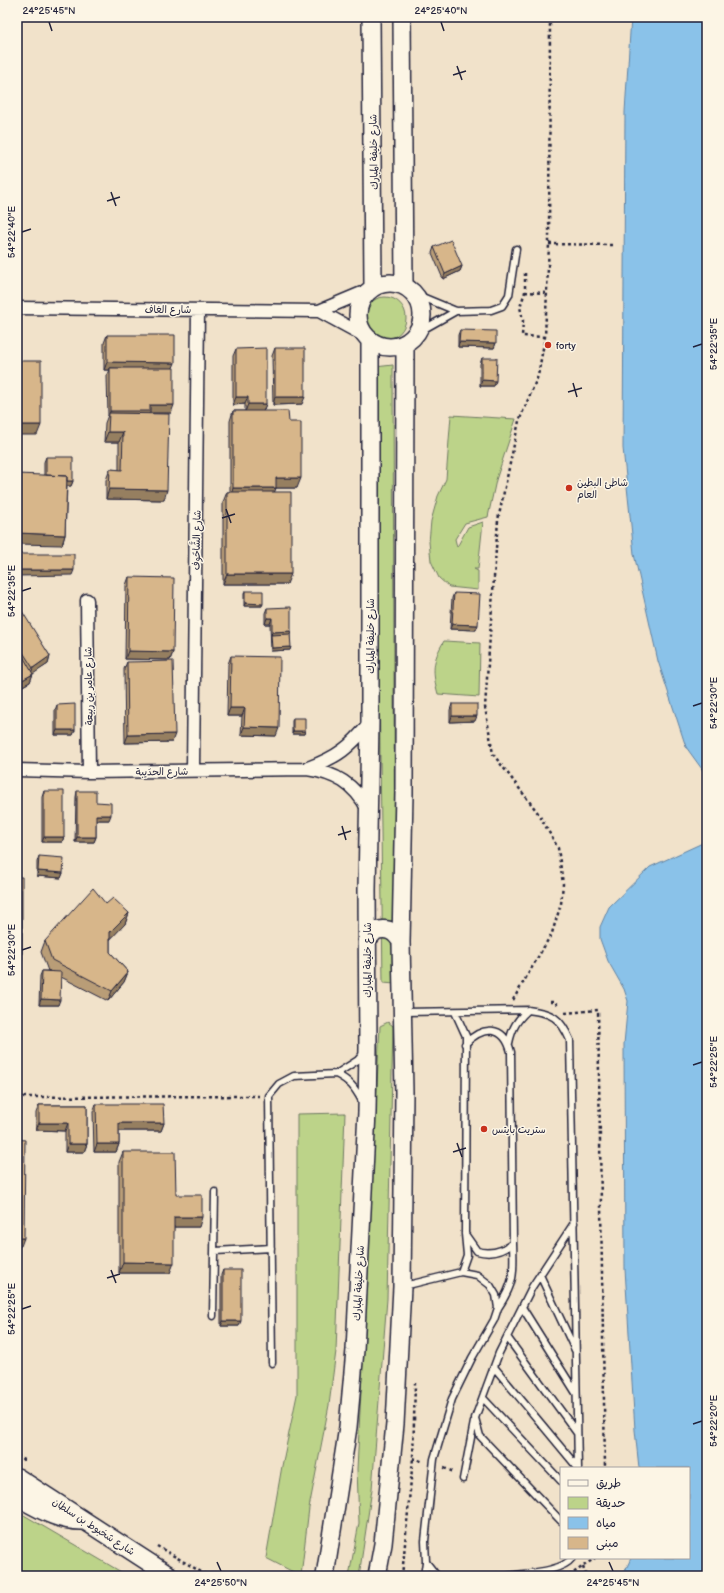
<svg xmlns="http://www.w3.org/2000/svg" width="724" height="1593" font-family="'Balsamiq Sans','Playpen Sans Arabic',sans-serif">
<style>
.green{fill:#bcd389;stroke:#6f7a62}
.water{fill:#8ac2e9;stroke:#6082a3}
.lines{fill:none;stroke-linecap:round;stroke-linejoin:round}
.lane-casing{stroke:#22223b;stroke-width:9}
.street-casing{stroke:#22223b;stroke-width:15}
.secondary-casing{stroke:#22223b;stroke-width:20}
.path{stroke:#22223b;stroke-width:2.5;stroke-dasharray:3 3;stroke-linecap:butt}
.lane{stroke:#fcf5e5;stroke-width:6}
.street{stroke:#fcf5e5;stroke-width:12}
.secondary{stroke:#fcf5e5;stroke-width:17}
.wall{fill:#b99d77;stroke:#22223b}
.shaded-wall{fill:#967f61;stroke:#22223b}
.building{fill:#d7b68a;stroke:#22223b}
.ticks{fill:none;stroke:#22223b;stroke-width:1.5}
.poi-dot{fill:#c8321e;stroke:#fcf5e5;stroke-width:1.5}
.labels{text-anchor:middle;stroke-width:3;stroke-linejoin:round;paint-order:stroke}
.street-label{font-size:10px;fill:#22223b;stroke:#fcf5e5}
.poi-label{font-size:10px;fill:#22223b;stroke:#fcf5e5;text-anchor:start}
.neatline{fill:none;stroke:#22223b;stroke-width:1.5}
.ticks-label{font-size:10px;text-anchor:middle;fill:#22223b}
</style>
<rect width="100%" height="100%" fill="#f1e2ca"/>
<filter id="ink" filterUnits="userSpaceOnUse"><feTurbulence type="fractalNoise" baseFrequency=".025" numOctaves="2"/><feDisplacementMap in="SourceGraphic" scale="8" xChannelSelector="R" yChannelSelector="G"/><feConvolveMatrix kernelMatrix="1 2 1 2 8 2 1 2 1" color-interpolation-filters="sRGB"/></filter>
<g filter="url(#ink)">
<path class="green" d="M364 318a21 21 0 1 1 42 0a21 21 0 1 1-42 0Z
M393,365L395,984L383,983L375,367Z
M451,415L516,419L496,480L488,517L465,523L455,539L457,547L468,527L483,522L478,569H474L478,571V590L449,587L439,578L431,561L429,542L431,521L438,496L446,479Z
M444,641L480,643L479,697L438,694C432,672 432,661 444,641Z
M388,1022L393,1026L387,1299L372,1489L359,1576H349L359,1523L357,1469L380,1026Z
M345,1113L336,1351L329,1405L309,1508L301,1576L266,1558L282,1466L297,1395V1114Z
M17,1511L128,1576H17Z"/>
<path class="water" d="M631,17H707V776L686,747L658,661L634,554L623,448L625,112Z
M707,841V1576H618L627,1567L631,1558H689V1468H639L635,1430L625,1269L624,1044L628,1001L624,989L608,961L600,939V927L609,907L650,867Z"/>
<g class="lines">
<g class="lane-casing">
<path id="lane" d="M415,294L456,311L491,310L502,306L509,295L516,249
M417,333L456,311
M404,1012L528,1010C552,1013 560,1017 570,1040L578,1468
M455,1012L466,1036L465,1234L467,1255L461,1272
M509,1043C512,1028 517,1020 528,1010
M336,1074C350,1081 355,1088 362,1101
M465,1234L477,1251C491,1255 502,1252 513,1243L511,1052C504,1024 482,1026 465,1044
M215,1251L271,1248
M540,1275L575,1350
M404,1286L461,1272L477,1275L490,1285L496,1295L498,1308L494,1320L472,1358L452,1399L434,1459L425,1541L426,1562L437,1576
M522,1307L576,1393
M498,1308C515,1283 514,1272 513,1243
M213,1316L215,1192
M507,1337L577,1433
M272,1363L269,1096L279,1084L294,1076L336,1074L358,1060L363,1054
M494,1367L578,1468
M483,1398L561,1481
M463,1479L474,1422
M561,1521L480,1436L475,1418L499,1353L532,1287L574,1223
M424,1576L426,1562
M509,1576C527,1573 562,1572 572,1558"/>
</g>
<g class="street-casing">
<path id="street" d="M17,308L319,311L369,290
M319,311L365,336
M87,600L89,772
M308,768C338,757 350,747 370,723
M17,770L89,772L307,769C335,773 355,784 368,810
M193,770L198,310"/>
</g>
<g class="secondary-casing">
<path id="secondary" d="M371,17L373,287
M402,17L404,286
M358 315a32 32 0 1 1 64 0a32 32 0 1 1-64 0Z
M367,940L375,931C387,927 395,931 401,942
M17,1477L170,1576
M17,1497C39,1509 59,1522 84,1521
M325,1576L348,1427L355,1350L367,1112L368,1048L367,890L370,723V341
M377,1576L383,1544L395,1424L402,1287L404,1092L401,942L404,793L405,344"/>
</g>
<path class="path" d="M549,244L614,245
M525,273V292L520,307L523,320L522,336L545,337
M525,292L547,293
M513,1000L552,933L561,904L563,884L558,848L538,813L493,754L485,707L498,520L519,421L538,376L545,337L549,244L550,17
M550,1002H555L559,1007
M565,1013L598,1010L605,1468
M17,1097L259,1096
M17,1455L26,1462
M413,1458L424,1462
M444,1468L454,1472
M157,1546L208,1576
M583,1567L586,1576
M402,1576L413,1458L415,1383
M483,1576L498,1573
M569,1576L595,1558"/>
<use href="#lane" class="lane"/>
<use href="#street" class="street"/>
<use href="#secondary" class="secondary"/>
</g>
<path class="wall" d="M434,247L462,266L460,271L443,279L432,253Z
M460,330L496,343L494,348L458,347V335Z
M107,335L173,368L171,413H149L164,500L106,499V480L110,469L119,470V442H104L105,423L108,415L107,376L110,370H104V343Z
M275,348L302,404L273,405L272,356Z
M236,349L266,404L263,411L289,422L297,488H276L274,492L287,584H223V502L227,492H230V421L233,411H245V404L233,405V356Z
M482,358L494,386H480V364Z
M46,457L73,481L71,486H67L65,535L62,545L44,475V462Z
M129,577L173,652L170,660L125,659L126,585Z
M245,591L262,606H244V594Z
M454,593L476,630L450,629L452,598Z
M17,607L50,656L48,664L33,673L30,682L17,689Z
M267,608L291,631L290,634V650L271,651L270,624H265V613Z
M231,656L276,736L241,735L242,716H227L228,664Z
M127,662L172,742L125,743L124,669Z
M452,704L475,721L450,722V710Z
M57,705L75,730L73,735H55V710Z
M293,718L305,731L304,734H292V721Z
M44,791L64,837L62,842H42V797Z
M77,791L109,820H96V837L94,842H75L76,797Z
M39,856L63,873L61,878L37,876V862Z
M106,904L129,913L125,924L110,939V952L128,972L124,982L108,1001L61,977L58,1005H39L40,976L42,971H50H48L41,952L45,941Z
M96,1104L164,1123L161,1131H119V1144L116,1152H94L93,1112Z
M39,1105H87V1144L84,1152H65V1131L36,1130V1113Z
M123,1152L176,1195L199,1227H174L170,1273H119V1162Z
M223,1270L239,1326H221V1275Z"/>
<path class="shaded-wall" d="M462,266L460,271L443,279L445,274Z
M459,342L496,343L494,348L458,347Z
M107,362L175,363L172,370L110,368V370H104Z
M482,380L496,381L494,386H480Z
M236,397H248L245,404L233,405Z
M275,397H305L302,404L273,405Z
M248,404H266L263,412H245Z
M150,405H174L171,413H149L147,418L109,416L110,411Z
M17,425H41L37,435H17Z
M108,432H123L119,442H104Z
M276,478H301L297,488H272Z
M46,480L73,481L71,486H44Z
M233,488H276L272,499H230Z
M109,489L167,490L164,500L106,499Z
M17,533L65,535L62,545L17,544Z
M17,570H74L72,575L17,576Z
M227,574H291L287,584H223Z
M245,603L263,604L262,606H244Z
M267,618H272L270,624H265Z
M452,624L478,625L476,630L450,629Z
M291,631L289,637L271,635L272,632Z
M291,647L290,650L271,651L272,648Z
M128,651L173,652L170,660L125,659Z
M50,656L48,664L30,676L33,668Z
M33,674L30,682L17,689V683Z
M230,708H245L242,716H227Z
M452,716H477L475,721L450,722Z
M244,727L279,728L276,736L241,735Z
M57,730H75L73,735H55Z
M293,731H305L304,734H292Z
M175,734L172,742L125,743L128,735Z
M96,815H111L109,820H94Z
M44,837H64L62,842H42Z
M77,837H96L94,842H75Z
M38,871L63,873L61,878L37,876Z
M129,913L125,924L107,943L110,932Z
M17,959H22L18,970H17Z
M128,972L124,982L108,1001L112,991Z
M41,999L60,1000L58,1005H39Z
M39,1123H68L65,1131L36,1130Z
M119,1123H164L161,1131H116Z
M68,1144H87L84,1152H65Z
M97,1144H119L116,1152H94Z
M174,1217H202L199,1227H170Z
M17,1238H24L21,1246H17Z
M123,1262L174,1263L170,1273H119Z
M223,1321H241L239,1326H221Z"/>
<path class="building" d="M451,240L462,266L445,274L434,247Z
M460,330L496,331V343L459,342Z
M107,335H175V363L107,362Z
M266,348V404H248V397H236V349Z
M275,348H305V397H275Z
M482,358H497L496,381L482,380Z
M17,361H41V425H17Z
M110,368H174V405H150V411H110Z
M233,411H288L289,422H301V478H276V488H233Z
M109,413L169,414L167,490L109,489L110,469L122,470L123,432H108Z
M46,457H73V481H67V476L46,475Z
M17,474L67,476L65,535L17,533Z
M227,492H291V574H227Z
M17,554H74V570H17Z
M129,577L174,578L173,652L128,651Z
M245,591H263V604L245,603Z
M454,593L480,594L478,625L452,624Z
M291,607V631L272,632V618H267V608Z
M20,608L50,656L33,668L17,643V611Z
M290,634L291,647L272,648L271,635Z
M17,646L33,674L17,683Z
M231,656L280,657L279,728L244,727L245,708H230Z
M173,661L175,734L128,735L127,662Z
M75,704V730H57V705Z
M452,704H477V716H452Z
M293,718H305V731H293Z
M44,791H64V837H44Z
M77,791H96V802L111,803V815H96V837H77Z
M39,856L64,858L63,873L38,871Z
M17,877H22V959H17Z
M93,888L106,904L113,898L129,913L110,932V952L128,972L112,991L52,960L45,941Z
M42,971L61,972L60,1000L41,999Z
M96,1104H163L164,1123H119V1144H97Z
M39,1105H87V1144H68V1123H39Z
M17,1139L25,1140L24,1238H17Z
M123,1152H175L176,1195H202V1217H174V1263L123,1262Z
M223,1270H241V1321H223Z"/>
</g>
<path class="ticks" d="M49,22L52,31M441,22L444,31M457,66L462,80M453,75L466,71M111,192L116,206M107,201L120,197M22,232L31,229M693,347L702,344M573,383L577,397M568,392L582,388M226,509L231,523M222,518L235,514M22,591L31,588M693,706L702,703M342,826L346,840M338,835L351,831M22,950L31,947M693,1065L702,1062M457,1143L462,1157M453,1152L466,1148M111,1270L116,1283M107,1278L120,1274M22,1309L31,1306M693,1424L702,1421M217,1562L221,1571M609,1562L613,1571"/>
<g class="poi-dot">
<circle cx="548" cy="345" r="4"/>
<circle cx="569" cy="488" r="4"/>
<circle cx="484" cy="1129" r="4"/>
</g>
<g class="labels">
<g class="street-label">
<text transform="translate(373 152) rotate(-91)" y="4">شارع خليفة المبارك</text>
<text x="168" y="313">شارع الغاف</text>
<text transform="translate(196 540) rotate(-89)" y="4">شارع الشَّاحُوف</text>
<text transform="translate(370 636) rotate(-90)" y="4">شارع خليفة المبارك</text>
<text transform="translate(88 686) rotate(-91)" y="4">شارع عامر بن ربيعة</text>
<text transform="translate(162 771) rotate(-1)" y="4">شارع الحدَيبة</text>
<text transform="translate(367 960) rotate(-90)" y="4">شارع خليفة المبارك</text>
<text transform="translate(358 1283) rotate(-87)" y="4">شارع خليفة المبارك</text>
<text transform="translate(94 1526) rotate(33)" y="4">شارع شخبوط بن سلطان</text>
</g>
<g class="poi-label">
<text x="556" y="349">forty</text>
<text x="577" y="486">شاطئ البطين<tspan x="577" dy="12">العام</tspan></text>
<text x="492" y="1133">ستريت بايتس</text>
</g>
</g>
<rect width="724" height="1593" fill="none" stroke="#fcf5e5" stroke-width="44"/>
<rect x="560" y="1467" width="130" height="92" fill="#fcf5e5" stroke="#a5a1a1"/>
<rect x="568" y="1480" width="20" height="6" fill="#fcf5e5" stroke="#a5a1a1"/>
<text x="596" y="1487" font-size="12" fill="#22223b">طريق</text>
<rect x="568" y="1497" width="20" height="12" fill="#bcd389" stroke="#a5a1a1"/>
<text x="596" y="1507" font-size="12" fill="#22223b">حديقة</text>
<rect x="568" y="1517" width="20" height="12" fill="#8ac2e9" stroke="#a5a1a1"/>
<text x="596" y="1527" font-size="12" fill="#22223b">مياه</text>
<rect x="568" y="1537" width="20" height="12" fill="#d7b68a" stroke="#a5a1a1"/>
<text x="596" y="1547" font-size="12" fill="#22223b">مبنى</text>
<rect x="22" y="22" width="680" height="1549" class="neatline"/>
<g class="ticks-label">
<text x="49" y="14">24°25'45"N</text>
<text x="441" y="14">24°25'40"N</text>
<text transform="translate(11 232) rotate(-90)" y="4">54°22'40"E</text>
<text transform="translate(713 344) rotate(-90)" y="4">54°22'35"E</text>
<text transform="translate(11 591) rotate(-90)" y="4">54°22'35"E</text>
<text transform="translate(713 703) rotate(-90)" y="4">54°22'30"E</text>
<text transform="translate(11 950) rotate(-90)" y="4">54°22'30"E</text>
<text transform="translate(713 1062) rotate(-90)" y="4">54°22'25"E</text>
<text transform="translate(11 1309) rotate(-90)" y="4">54°22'25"E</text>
<text transform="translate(713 1421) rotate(-90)" y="4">54°22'20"E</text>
<text x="221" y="1586">24°25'50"N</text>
<text x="613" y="1586">24°25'45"N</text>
</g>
</svg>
